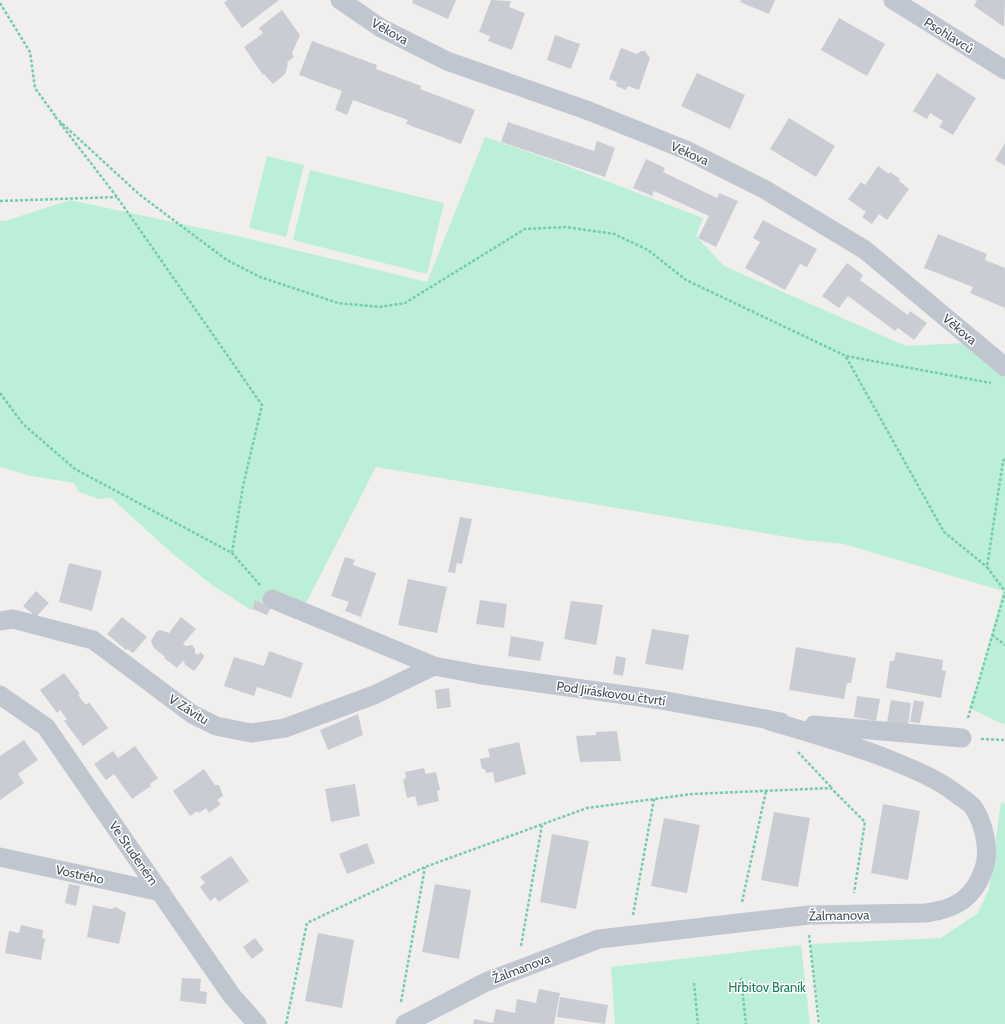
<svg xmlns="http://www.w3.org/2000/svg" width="1005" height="1024" font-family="Cabin,sans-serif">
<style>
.green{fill:#bcefd7}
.building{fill:#caccd4}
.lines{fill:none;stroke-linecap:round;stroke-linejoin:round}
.path{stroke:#74ccae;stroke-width:2.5;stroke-dasharray:3 2;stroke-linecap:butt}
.minor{stroke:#bfc6d0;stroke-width:19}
.labels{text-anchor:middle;stroke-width:3;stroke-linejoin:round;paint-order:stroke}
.street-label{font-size:13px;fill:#464e5b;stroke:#fff}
.park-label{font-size:13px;fill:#177d59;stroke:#fff}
</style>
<rect width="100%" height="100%" fill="#f1eeee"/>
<path class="green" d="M485,137L557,162L703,218L696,236L724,266L906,346L964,343L1005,377V725L969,708L981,674L1003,591L844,544L805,540L376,467L306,603L270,606L255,600L251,610L212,585L174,555L111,498L99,499L79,492L74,483L31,476L0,467V221H5L70,200L238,236L427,282Z
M267,156L304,165L286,237L249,228Z
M310,170L444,203L427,274L293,240Z
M1001,802L1005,804V1024H821L810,944L941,938L978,913L989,889Z
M801,945L810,1024H615L611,967Z"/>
<path class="building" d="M227,0H279L242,28L224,3Z
M413,0H456L448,19L412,3Z
M491,0L511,1L509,7L525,13L512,50L488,41L490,36L479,32Z
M741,0H775L769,14L740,2Z
M977,0H1005L1004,27L974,6Z
M282,10L300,35L292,53L294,57L287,62L288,64L285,74L273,84L264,74L263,75L244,47L263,33L259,28Z
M839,18L885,44L867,76L821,50Z
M555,35L580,44L571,69L547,60Z
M312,41L377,65L376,69L421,86L420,89L475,110L461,144L406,124L408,120L353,100L347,115L335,110L342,91L299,75Z
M621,48L637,54L641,51H645L650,58L639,90L628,86L626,90L616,86L617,82L609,79Z
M697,73L745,95L730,129L681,106Z
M937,73L976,98L953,135L939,127L943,121L930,113L927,119L913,111Z
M789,118L835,146L816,177L770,149Z
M508,122L594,151L597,141L615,148L605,177L501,142Z
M1005,143V166L995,160Z
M646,159L665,168L663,172L717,198L719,193L738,201L716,247L698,238L709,216L654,191L652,196L633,188Z
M878,166L889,174L890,172L900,179L899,181L909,189L887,220L879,214L872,224L862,217L866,212L848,199L861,182L865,185Z
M763,220L817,249L807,267L800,264L785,290L745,268L760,242L753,238Z
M938,234L987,254L985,260L1005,268V308L970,293L973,287L924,268Z
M847,263L863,275L860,280L908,315L910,311L927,323L914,340L898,328L895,331L848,296L839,308L822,296Z
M460,517L472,519L462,564L457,563L455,573L448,572Z
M345,557L355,560L353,565L376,573L361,617L345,611L349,602L331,596Z
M69,563L102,571L92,611L59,602Z
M408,579L447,587L437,633L398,625Z
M36,591L49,603L36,617L23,606Z
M255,600L271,607L267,615L252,609Z
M480,600L507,604L504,628L476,624Z
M571,601L603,605L596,645L564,639Z
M122,617L147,637L133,653L127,649L126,650L107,634Z
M181,617L196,629L183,644L186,646L192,645L195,649V653L198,655L200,652L204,655L203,659L194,671L184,664L185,662L183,661L177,668L164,658L165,657L154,648L151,641L156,632L160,630L169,633Z
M652,629L689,635L683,670L645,664Z
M511,636L544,642L540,661L508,656Z
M796,647L856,658L851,683H847L844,699L789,690Z
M269,651L303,663L291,698L257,687L254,696L224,686L234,657L264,666Z
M896,652L943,660L942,670L946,671L941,698L886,688L890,661H894Z
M616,656L626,658L623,676L613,674Z
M64,673L80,694L78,695L86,705L89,702L108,728L83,746L64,721L67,719L60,710L57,713L40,690Z
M449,688L451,707L437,709L435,690Z
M857,696L880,699L876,721L854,717Z
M891,700L911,703L908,726L887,722Z
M914,700L924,702L920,723L910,722Z
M358,714L363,735L328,750L320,730Z
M617,731L621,761L580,762L576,736L596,735V732Z
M24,740L38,760L18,774L24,783L0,800V756Z
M519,742L526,774L495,783L493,772L486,773L485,769H482L480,759L490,757L488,749Z
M135,746L158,778L150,784L151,786L132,799L114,774L106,780L94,764L113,751L118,758Z
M424,768L426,774L436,772L440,790L437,791L439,801L418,806L415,796L407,798L403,780L406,778L405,772Z
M204,769L215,785H219L223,796L217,800L221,804L209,813L206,808L199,813L197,811L190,816L173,791Z
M355,784L360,816L331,822L325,789Z
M883,804L920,811L908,880L871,873Z
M774,812L810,818L798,887L761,880Z
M664,818L700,825L687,893L651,886Z
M552,834L589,841L576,909L540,902Z
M367,843L375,863L347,874L339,854Z
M231,856L249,881L219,902L215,897L210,901L200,887L205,883L200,877Z
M69,884L80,886L76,906L65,903Z
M435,884L471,890L459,959L422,952Z
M93,905L111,909L116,907L126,913L119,944L87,937Z
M21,925L43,930L42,938L45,939L41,960L5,953L9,931L19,933Z
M318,933L354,940L342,1008L305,1001Z
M255,938L264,950L252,959L243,947Z
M182,978L201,979L200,991L207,992L206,1004L180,1001Z
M539,989L560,993L554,1024H473L474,1019L493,1023L496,1009L515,1013L517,999L536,1003Z
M560,997L608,1005L605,1024L557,1017Z"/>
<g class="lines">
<path class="path" d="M0,3L30,52L35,88L56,117
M55,117L140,195L227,260L260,277L338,303L380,307L405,303L525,229L566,227L614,234L648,250L686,280L846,356L991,383
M60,123L117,197L262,405L243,486L232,553
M0,201L117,197
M846,357L944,532L987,567
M0,393L23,424L75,469L232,553L260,585
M1005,459L1003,461L987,567L1005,591
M992,635L1005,645
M968,718L1005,592
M981,739L1005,740
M798,752L831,787
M742,902L766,791
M633,915L654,799
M809,935L819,1024
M521,946L542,825
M741,978L746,1024
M694,983L698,1024
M401,1002L425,867
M286,1024L307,923L425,867L587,808L692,794L831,788L865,822L854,893"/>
<path class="minor" d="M340,0L381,28L447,61L589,111L686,150L764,189L865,250L1005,367
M893,0L1005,70
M272,599L434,666L482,675L661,700L781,722
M0,621L13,619L93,640L192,714L216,726L251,733L285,728L374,695L434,666
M0,695L46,727L232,996L257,1024
M814,725L962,738
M0,857L161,892
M405,1024L486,982L599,939L809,915L926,913C955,909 973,899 983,871C991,852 984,823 973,807C969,802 963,799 958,795C935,777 910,768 883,757C846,743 808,732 770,721"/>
</g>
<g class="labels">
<g class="street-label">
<text transform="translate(390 31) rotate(29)" y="5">Věkova</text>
<text transform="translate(949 35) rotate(32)" y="5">Psohlavců</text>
<text transform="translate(690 153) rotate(24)" y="5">Věkova</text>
<text transform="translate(960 329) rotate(40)" y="5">Věkova</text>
<text transform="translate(611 693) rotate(8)" y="5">Pod Jiráskovou čtvrtí</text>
<text transform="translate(189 709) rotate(32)" y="5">V Závitu</text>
<text transform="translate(134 853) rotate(55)" y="5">Ve Studeném</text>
<text transform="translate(80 874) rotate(12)" y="5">Vostrého</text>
<text transform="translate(839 915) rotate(-1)" y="5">Žalmanova</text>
<text transform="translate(521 968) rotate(-21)" y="5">Žalmanova</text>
</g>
<g class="park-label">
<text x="767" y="992">Hřbitov Braník</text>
</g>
</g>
</svg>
